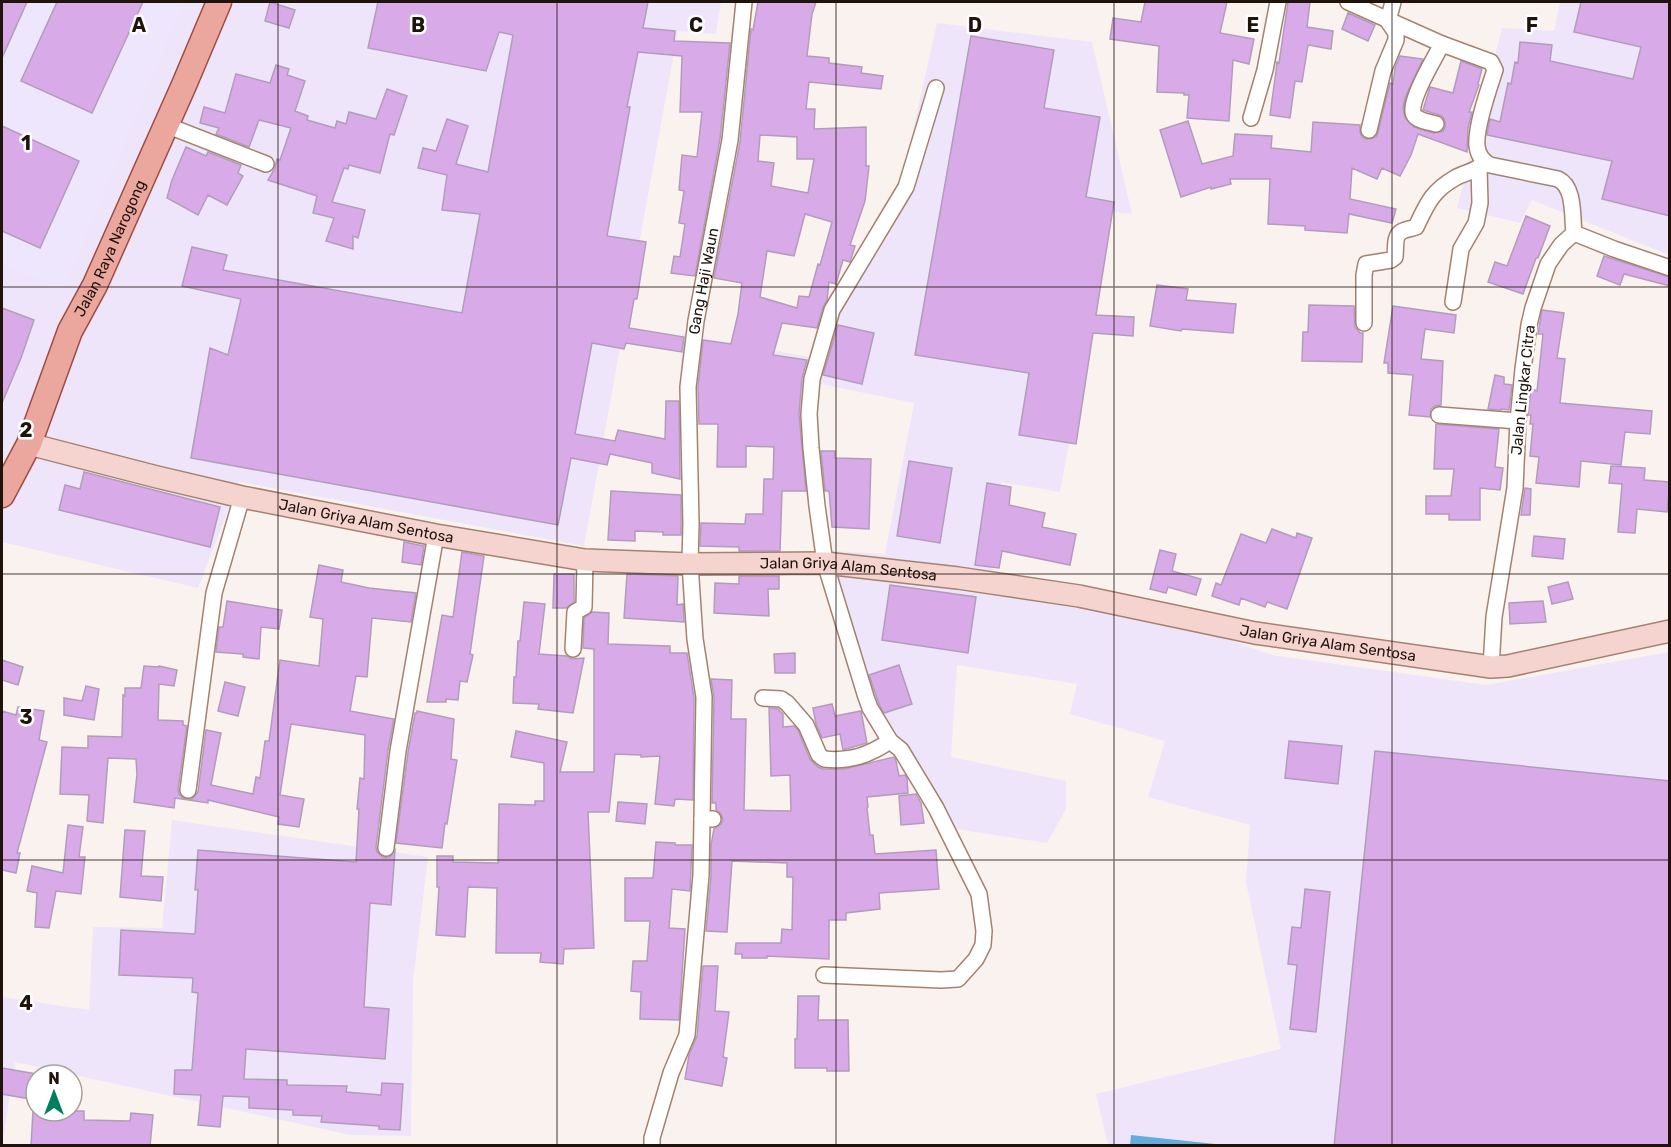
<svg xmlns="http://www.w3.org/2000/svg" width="1671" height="1147" font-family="Rubik,sans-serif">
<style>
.commercial{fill:#ede6fc}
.industrial{fill:#eee5fb}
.water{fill:#64adda}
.building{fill:#d8aae8;stroke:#b39cbb;stroke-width:1.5;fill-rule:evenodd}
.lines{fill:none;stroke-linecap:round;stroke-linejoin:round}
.street-casing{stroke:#a4826f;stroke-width:18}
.secondary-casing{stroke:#a4826f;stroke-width:24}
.primary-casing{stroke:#9c4d41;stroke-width:27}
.street{stroke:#fff;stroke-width:15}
.secondary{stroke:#f5d3cf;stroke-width:21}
.primary{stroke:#eba79e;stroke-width:24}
.grid{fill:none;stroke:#20130c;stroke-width:1.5;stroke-opacity:0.55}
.labels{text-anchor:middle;stroke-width:5;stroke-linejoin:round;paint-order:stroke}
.street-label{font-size:15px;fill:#20130c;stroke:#fff}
.grid-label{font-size:20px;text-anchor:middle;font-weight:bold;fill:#20130c;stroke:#fff;stroke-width:5;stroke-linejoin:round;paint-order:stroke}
</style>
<rect width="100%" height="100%" fill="#faf2ee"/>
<path class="commercial" d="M2,2H182L64,288L2,264Z"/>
<path class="industrial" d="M182,2H721L716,34L678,31L584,546L239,482L198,588L2,542V264L64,287Z
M1560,2H1669V255L1532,200L1520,223L1457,208L1502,28L1554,31Z
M937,23L1092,42L1132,214L1112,212L1060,492L1001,482L991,588L1211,633L1272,655L1486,685L1669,652V1145H1108L1096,1094L1281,1049L1246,882L1250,825L1148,797L1165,741L1070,714L1077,684L957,665L951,757L1066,781V809L1047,843L956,829L941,821L906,751L864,710L814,550L885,554L914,403L806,381V425H734L736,397L680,387L682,334L809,357L822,306L899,193Z
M172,820L428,857L413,981L411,1136L350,1135L15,1062L2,1146V997L89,1010L93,927L162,928Z"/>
<path class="water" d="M1131,1135L1215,1144V1145H1130Z"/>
<path class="building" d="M2,2H27L2,58Z
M57,2H143L92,113L21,81Z
M270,2L295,10L289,28L265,21Z
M378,2H648L643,28L675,31L674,41L730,43L720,139L695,276L671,273L674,256L680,257L685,224L679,223L684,191L679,190L682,155L697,157L702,112H680L682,56L638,52L627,107H630L607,236L646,242L637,299H634L629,328L684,337L682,352L626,343L624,349L592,343L575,434L615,441L618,430L665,439L666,401H679L680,479L652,473V463L610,454L607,465L571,458L558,525L191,458L210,348L228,355L241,299L182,286L192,247L227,255L223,270L462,313L480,214L442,210L447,175L418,168L423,148L436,151L447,119L468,126L456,164L488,172L513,35L499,32L486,71L368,48Z
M758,2H816L812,14L807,56L829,58V63L862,67L861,73L883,76L881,89L809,82L806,109H815L814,129L866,127V166H869L865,201L850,245L855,246L851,259L850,262L843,260L836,284L829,282L827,300L823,307L817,328L782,323L773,355L807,360L802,378L799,414L806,491H782L780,551H739V547L700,546L701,523L745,524L746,514H763L764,479H773L774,447L746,446V467H717L718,424H699L698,387L703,340L731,344L738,314L742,283L714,278L740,142L751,29L753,30ZM760,135L797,137V159H814L808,193L771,186L774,163L758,161ZM805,214L832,222L820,265L818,264L809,297L799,296L797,308L760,297L767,251L794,256Z
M1145,2H1227L1220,33L1254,39L1249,64L1233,60L1229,121L1187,118L1189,95H1184V93L1157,92L1159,46L1110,39L1113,18L1141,22Z
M1288,2H1310L1307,27L1333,31L1331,49L1308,45L1302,82L1295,81L1290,118L1270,115L1276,71L1277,62L1279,63Z
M1581,2H1670V216L1602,199L1612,161L1487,135L1490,119L1500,122L1508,83L1511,84L1515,62L1518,63L1520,42L1552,45L1550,61L1633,79L1641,47L1574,32Z
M1348,13L1375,25L1368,41L1342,29Z
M971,36L1054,50L1044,108L1100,117L1086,197L1114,202L1096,315L1134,317L1133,336L1093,333L1076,444L1019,435L1029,373L915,355Z
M1400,56L1423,59L1405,98L1403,108L1405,118L1414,127L1434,133L1443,131L1445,127V122L1443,117L1439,115L1423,110L1430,87L1453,93L1461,61L1482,69L1478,84L1479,85L1469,112H1472L1468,128L1467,152L1418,134L1411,155L1400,176L1382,168L1377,179L1352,168L1350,199L1396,209L1392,223L1349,214L1347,233L1305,230V226L1268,224L1270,179H1230L1231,184L1211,189V187L1181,197L1160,130L1188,121L1202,164L1233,156L1235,134L1272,136L1271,148L1311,152L1313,122L1360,125V132L1362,137L1366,139H1371L1376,137L1378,132L1390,83L1393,84L1395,68Z
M276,65L289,69L287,75L305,81L295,111L308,116L307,120L335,128L337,121L346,124L349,112L376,119L387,89L407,96L394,135L390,134L380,173L349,165L348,169L344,168L332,202L365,210L358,238L353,236V249L326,241L334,218L313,213L317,196L268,180L275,168L277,159L280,160L291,128L259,120L249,147L216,134L219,128L200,123L204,107L225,113L236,74L270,83Z
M2,126L79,161L40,248L2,231Z
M186,147L206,156L208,152L241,165L238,173L243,176L227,205L208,195L198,215L167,198L172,180Z
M1526,216L1550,226L1538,258H1536L1523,294L1488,282L1495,262L1507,266Z
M1604,256L1670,277V286L1624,274L1620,285L1597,276Z
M1157,285L1188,289L1186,300L1236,304L1233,333L1182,329L1181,331L1150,326Z
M1309,305L1354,306L1355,327L1360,333H1363L1362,362L1302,361L1303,332H1308Z
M1393,306L1456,315L1454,333L1425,329L1421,359L1443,361L1441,405L1435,406L1431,409L1430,417L1409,415L1413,375L1388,373V363H1384Z
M2,308L34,320L21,358L2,403Z
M1542,310L1564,313L1557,358L1565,359L1560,403L1652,411L1650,434L1625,432L1621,465L1581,461L1579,487L1536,483L1539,457L1530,456L1533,424H1530L1531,415H1528L1531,389L1537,391L1543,334H1538Z
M838,325L874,333L862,384L823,375Z
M1495,375L1504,377V384L1512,385L1509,410L1501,409V410L1488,409Z
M1436,424L1499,429L1495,467L1503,468L1500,490L1480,488V520H1449V514H1426V496H1451L1454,469H1434Z
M821,451H835V458L871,459L869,529L832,527L829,491H825Z
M909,461L952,468L940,543L897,536Z
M1611,466L1645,468L1644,480L1670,482L1667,512L1637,509L1635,533L1618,532L1622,484L1609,483Z
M84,472L220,507L210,547L59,510L65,485L80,489Z
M987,483L1011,487L1009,505L1045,513L1042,527L1076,534L1070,565L1002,551L999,568L975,565Z
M1525,488L1531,489L1530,515H1521Z
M611,491L681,495V535H663V532L635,531V541L608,540Z
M1272,529L1296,538L1297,533L1312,538L1287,609L1267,602L1265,607L1241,598L1239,605L1212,596L1216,583L1221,585L1241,534L1266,543Z
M1534,536L1565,539L1563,559L1532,556Z
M404,542L424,546L421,565L402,562Z
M1160,550L1176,554L1172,571L1201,579L1196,595L1168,587L1166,593L1150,589Z
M462,552L484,556L470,654L473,655L467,682L460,681L458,700L446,699V702H427L442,615L453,617Z
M319,565L343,570L341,582L369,588L416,593L411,622L372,618L367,677L356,676L350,711L394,719L388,750L376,847L377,852L384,858L390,857L395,850L391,905L370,903L364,1007L389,1009L385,1059L246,1049L244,1079L287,1080V1085L347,1086L346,1092L381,1095L382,1083L403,1084L400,1130L379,1129V1126L321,1122L322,1116L293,1115V1110L249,1108V1097L223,1096L220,1127L198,1125L201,1095L174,1094L175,1070H192L198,993L192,992L193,978L119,975L121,930L195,934L198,890H195L198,850L356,862L359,809H357L360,778L364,779L365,735L291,724L280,795L304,799L299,827L278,824L279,817L208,800V803L175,798L174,808L134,802L137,774L136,759L108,758L103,823L87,821L89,795L60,794L62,747L88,748V736L122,737L123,695L125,696V688H141L144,666L159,667V666L177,670L174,686L159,684L158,720L183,721V725L187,726L178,789L179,794L183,798L187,800L192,799L198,792L206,730L221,733L211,785L253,794L256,777L260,778L265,741H269L280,660L319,666L323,619L310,617Z
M554,574H574V602L566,608H553Z
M627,574L678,576L677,605L683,604L684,622L624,618Z
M739,576H779V589H768L769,616L714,613L715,583L739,584Z
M1568,582L1573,599L1552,604L1548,587Z
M890,585L976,597L968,653L882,640Z
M227,601L282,610L279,629L261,627L259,659L243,657V654L216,652L219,627H223Z
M1543,601L1546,622L1510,624L1509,603Z
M524,602L545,604L539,654L567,656L572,659L584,658L573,713L538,709L539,704L513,703L514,677H516L518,641H520Z
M592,612L609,613L608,644L670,646V653H687L694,698L693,800L675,799L674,806L655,804L660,756L641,757V755L615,754L609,812H588L594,948L564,949L563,964L540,962L541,953H496L497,888L468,887L465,937L436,935L439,887H437V856H453V862L498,863L499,804L535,805V801H544V763L511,757L516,731L567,742L560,772H594V649L583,648L584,618Z
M795,653V673H775L774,654Z
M2,660L23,667L18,685L2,680Z
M899,665L912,704L884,713L879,704L869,675Z
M711,679L732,680L731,719H746L744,810L791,811L790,775L771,776L769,708L778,709L783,714V727L794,726L798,730L810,759L818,767L823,769H844L894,757L896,761L899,776L905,775L907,778L908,793L867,797L868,807L867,808L870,835H873L875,854L936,850L939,889L879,893L880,909L846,913V920H829V959L767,956V958H742V954H735L736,943H781L782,929L792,930L793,877H787V863L732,861L727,932L706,931L711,876V845L714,829L721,824L723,820L721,814L716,810V803H712L714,697Z
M225,682L245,687L238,716L218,711Z
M86,686L99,689L94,720L64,715V698L82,701Z
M832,704L835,716L861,711L867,743L843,750L840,734L822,738L816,724L813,708Z
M18,707L44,711L39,740L47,742L17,853H20L16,873L2,870V711L16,715Z
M417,711L454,719L451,759L457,760L447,824L445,823L442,848L396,843L408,752L415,713H417Z
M1289,741L1342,746L1338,784L1285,778Z
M1375,751L1670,781V1146H1334Z
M916,794L921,803L924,823L901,825L899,796Z
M618,802L647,804L645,824L616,821Z
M68,825L83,827L79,857H85L81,894L56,891L49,928L35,927L37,893L27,891L32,866L63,873Z
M125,830L145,831L141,876L163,877L161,901L120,897Z
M656,842L675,843V845H692L690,891L672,889L669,928L685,929L679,1020L640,1019L641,992L631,991L633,961H647L650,921H625V878H653Z
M1305,889L1330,892L1316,1032L1290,1029L1297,965L1288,964L1292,927L1301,928Z
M703,966H718L715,1011L729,1012L723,1057L727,1058L722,1086L685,1079L689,1055L697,1036Z
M798,996H819L818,1020H848L849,1071H827V1068H795V1039H797Z
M2,1068L36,1074V1100L2,1094Z
M33,1111H84V1120L130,1121L131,1113L153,1115L150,1146H31Z"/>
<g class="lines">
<g class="street-casing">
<g id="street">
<path d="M1348,2L1442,44L1491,62L1495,70C1489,88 1475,128 1477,146C1478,154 1482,161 1490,165L1558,179C1575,187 1572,216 1574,233L1561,245L1548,264L1533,308L1529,325L1523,369L1518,421L1515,488L1494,617L1491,667"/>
<path d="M1251,118L1265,70L1278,2"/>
<path d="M1436,124C1429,122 1418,121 1414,115C1406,105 1436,56 1442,44"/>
<path d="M166,125L266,164"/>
<path d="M1369,130L1383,71L1396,40V33L1388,21L1393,2"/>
<path d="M1574,233L1614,249L1670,268"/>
<path d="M1453,302L1461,249L1476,223L1480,203L1479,168"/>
<path d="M1364,323V275L1366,264L1391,260L1395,257C1396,250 1394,236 1401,232C1405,229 1411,229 1416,227C1427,204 1432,191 1455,178C1465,172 1477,172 1484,162"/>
<path d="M1439,415L1518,421"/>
<path d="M573,649L575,612L584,607L585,560"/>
<path d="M763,698L781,699L787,703L806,725L819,755L824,759C850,762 869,755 890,741"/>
<path d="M188,790L214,593L242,497"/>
<path id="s1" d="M702,819L704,697L695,639L690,564L691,523L688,387L696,321L730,140L744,2"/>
<path d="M386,848L398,751L436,535"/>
<path d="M824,975L941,980L958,979L976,959L983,945L984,931L979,894L936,808L901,750L890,741L870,708L866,697L825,563L817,506L811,448L809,414L812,379L832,310L906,187L936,88"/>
<path d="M652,1146V1138L671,1073L687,1035L701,875L702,819H713"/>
</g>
</g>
<g class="secondary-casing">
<g id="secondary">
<path id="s2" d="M29,444L157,477L242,497L436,535L585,560L690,564L825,563L958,578L1079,596L1255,633L1491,667L1508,666L1670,631"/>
</g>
</g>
<g class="primary-casing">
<g id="primary">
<path id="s3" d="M2,495L29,444L70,331L95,285L184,85L219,2"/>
</g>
</g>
<use href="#street" class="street"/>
<use href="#secondary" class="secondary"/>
<use href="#primary" class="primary"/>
</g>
<path class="grid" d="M278,2V1146M557,2V1146M836,2V1146M1114,2V1146M1392,2V1146M2,287H1670M2,574H1670M2,860H1670"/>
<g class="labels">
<g class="street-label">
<text dy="5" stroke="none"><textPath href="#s3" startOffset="270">Jalan Raya Narogong</textPath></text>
<text dy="5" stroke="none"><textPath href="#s1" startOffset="540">Gang Haji Waun</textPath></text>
<text transform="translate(1523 390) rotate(-84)" y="5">Jalan Lingkar Citra</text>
<text dy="5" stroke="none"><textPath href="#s2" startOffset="346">Jalan Griya Alam Sentosa</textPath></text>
<text dy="5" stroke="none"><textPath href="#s2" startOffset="832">Jalan Griya Alam Sentosa</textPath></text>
<text dy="5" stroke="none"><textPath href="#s2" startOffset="1318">Jalan Griya Alam Sentosa</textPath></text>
</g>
</g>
<g class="grid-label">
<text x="139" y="32">A</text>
<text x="418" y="32">B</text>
<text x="696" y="32">C</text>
<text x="975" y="32">D</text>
<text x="1253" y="32">E</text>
<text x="1532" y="32">F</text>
<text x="26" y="150">1</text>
<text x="26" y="437">2</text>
<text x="26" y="724">3</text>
<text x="26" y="1010">4</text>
</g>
<rect width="1671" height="1147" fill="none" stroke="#20130c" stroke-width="6"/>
<g transform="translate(54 1093)"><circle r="28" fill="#ffffff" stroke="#a6a19e" stroke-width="1.5"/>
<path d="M0-4.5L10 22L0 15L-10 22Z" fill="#007e5e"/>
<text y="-9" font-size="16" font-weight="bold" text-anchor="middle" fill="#20130c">N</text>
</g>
</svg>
